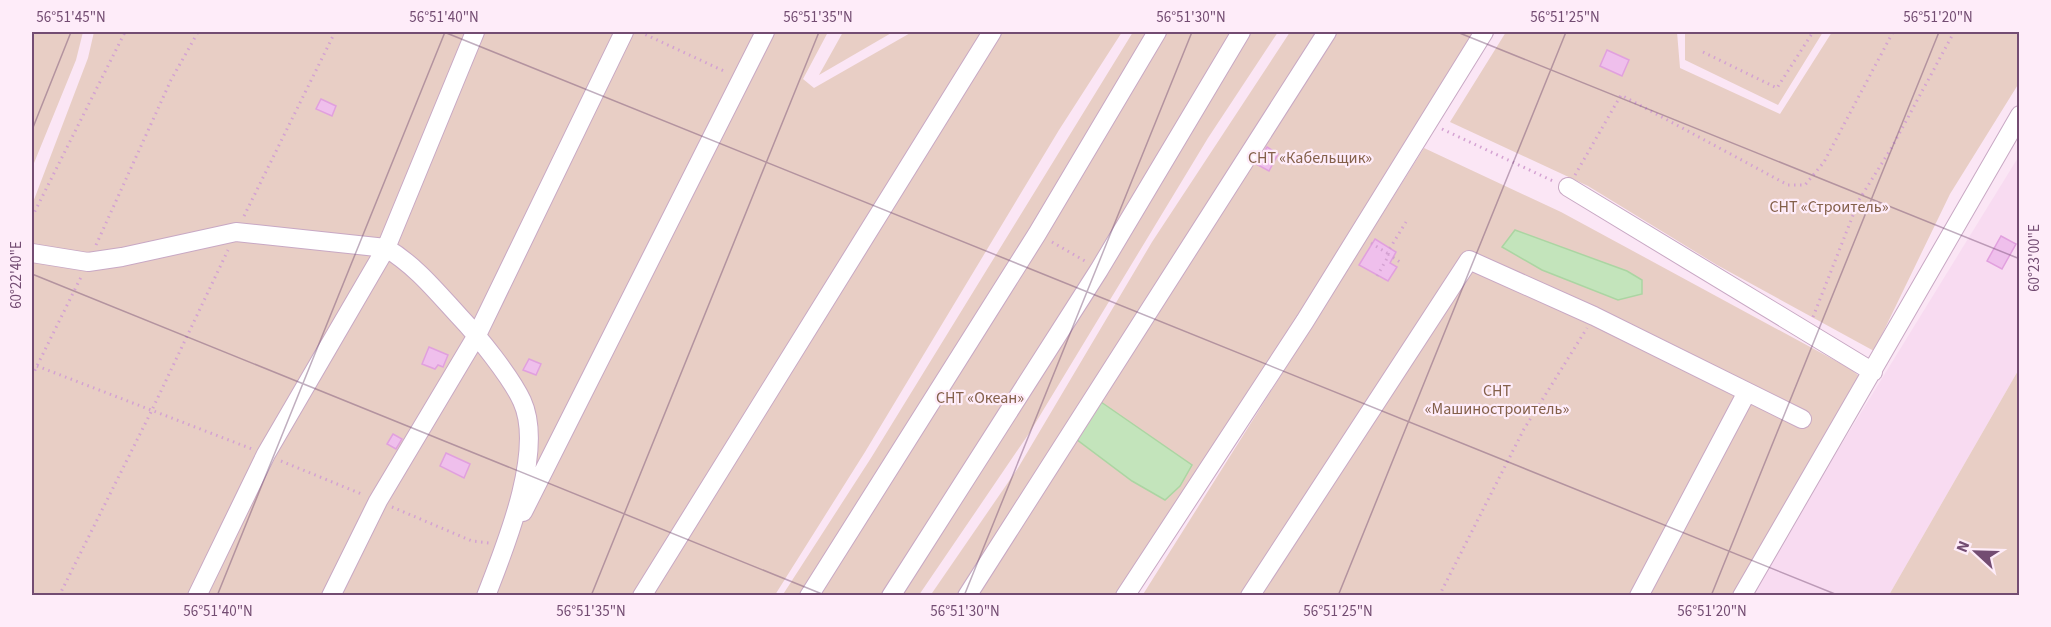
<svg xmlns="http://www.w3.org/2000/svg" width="2051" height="627" font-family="'Source Sans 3',sans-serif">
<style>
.residential{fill:#f8dbf1}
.green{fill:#e8cec5}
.water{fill:#c3e4bb;stroke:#abd5a2;stroke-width:1.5}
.building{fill:#efbfec;stroke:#e1a0de;stroke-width:1.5}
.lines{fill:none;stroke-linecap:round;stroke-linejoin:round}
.minor-casing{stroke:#c8a8c4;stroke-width:20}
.path{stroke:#d4a2d2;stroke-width:3;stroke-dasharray:1.5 4.5;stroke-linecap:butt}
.minor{stroke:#fff;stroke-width:18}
.ticks{fill:none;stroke:#734c72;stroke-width:1.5;stroke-opacity:0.45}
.labels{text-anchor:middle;stroke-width:4.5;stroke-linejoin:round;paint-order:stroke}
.park-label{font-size:16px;fill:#84604a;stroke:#feecf9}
.neatline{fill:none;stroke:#734c72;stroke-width:2}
.ticks-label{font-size:15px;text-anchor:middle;fill:#734c72}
</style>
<rect width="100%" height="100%" fill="#fbe6f5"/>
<path class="residential" d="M2019,156V369L1889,595L1748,596Z"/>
<path class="green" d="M32,32H83L76,60L32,168Z
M94,32H828L803,79L814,88L912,32H1122L1059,130L865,452L775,595H32V205L88,58Z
M843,32H893L819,75Z
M1133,32H1278L1208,138L1030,432L919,595L782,596L871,458Z
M1290,32H1493L1117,595L930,596L1018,468L1152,242Z
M1506,32H1677L1680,68L1780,114L1832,32H2019V83L1950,194L1874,351L1717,265L1588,186L1450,122Z
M1685,32H1823L1778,105L1685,60Z
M1424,148L1561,212L1849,368L1864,380L1733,595L1142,596Z
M2019,369V595H1889Z"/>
<path class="water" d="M1515,230L1627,271L1642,280V294L1618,300L1542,270L1502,247Z
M1101,402L1192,465L1180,486L1165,500L1132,481L1076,439Z"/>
<path class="building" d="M1607,50L1629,60L1622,76L1600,66Z
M321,99L336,106L332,116L316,109Z
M1267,147L1278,154L1269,171L1256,164Z
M2001,236L2016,244L2002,269L1987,261Z
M1375,239L1396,252L1390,263L1397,267L1388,281L1359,265Z
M429,347L448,355L443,367L438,365L435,369L422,364Z
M529,359L541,364L536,375L523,370Z
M393,434L402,439L396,449L387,444Z
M446,453L470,464L464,478L440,466Z"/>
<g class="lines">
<g class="minor-casing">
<path id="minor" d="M1568,187L1873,372
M32,253L88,262L122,257L236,232L386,248C415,265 436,291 459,316C478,336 511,377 522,401C545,451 505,547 486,596
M523,512L765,32
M197,596L266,454L386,248L475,32
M331,596L378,501L477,335L624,32
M642,596L992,32
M809,596L1037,234L1157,32
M891,596L1099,270L1241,32
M967,596L1327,32
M1125,596L1305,321L1484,32
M1250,596L1469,260L1594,316L1802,419
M1639,596L1747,392
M1742,596L2020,115"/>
</g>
<path class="path" d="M640,32L726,72
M1703,52L1777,88L1813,32
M1442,129L1553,181
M1575,175L1621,95L1788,185H1805L1824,162L1893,32
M244,216L335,32
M32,217L125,32
M1052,242L1085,261
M1371,243L1387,253L1406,222
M96,245L171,80L198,32
M1388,254L1400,262
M1377,276L1389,255
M1813,317L1859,200L1892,147L1954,32
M37,366L252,449
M32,376L82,275
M281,461L364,495
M392,507L472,541L489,543
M59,596L151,412L228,250
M1439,596L1524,429L1587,328"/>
<use href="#minor" class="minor"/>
</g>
<path class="ticks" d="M444,32L1840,596M1457,32L2020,259M32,130L71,32M32,274L827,596M217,596L445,32M591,596L819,32M964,596L1192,32M1338,596L1566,32M1711,596L1939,32"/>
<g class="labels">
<g class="park-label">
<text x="1310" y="163">СНТ «Кабельщик»</text>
<text x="1829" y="212">СНТ «Строитель»</text>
<text x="1497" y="396">СНТ<tspan x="1497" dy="18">«Машиностроитель»</tspan></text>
<text x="980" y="403">СНТ «Океан»</text>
</g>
</g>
<rect width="2051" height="627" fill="none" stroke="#feecf9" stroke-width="66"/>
<g transform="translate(1976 552) rotate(292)" stroke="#feecf9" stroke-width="4.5" paint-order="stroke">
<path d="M0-4.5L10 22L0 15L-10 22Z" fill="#734c72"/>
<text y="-9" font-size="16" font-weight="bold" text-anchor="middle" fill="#734c72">N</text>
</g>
<rect x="33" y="33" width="1985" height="561" class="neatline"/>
<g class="ticks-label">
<text x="71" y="22">56°51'45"N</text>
<text x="444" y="22">56°51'40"N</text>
<text x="818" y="22">56°51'35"N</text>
<text x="1191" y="22">56°51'30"N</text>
<text x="1565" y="22">56°51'25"N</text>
<text x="1938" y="22">56°51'20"N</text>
<text transform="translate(2034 258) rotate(-90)" y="5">60°23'00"E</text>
<text transform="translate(16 275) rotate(-90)" y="5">60°22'40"E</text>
<text x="218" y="616">56°51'40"N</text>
<text x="591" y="616">56°51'35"N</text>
<text x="965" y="616">56°51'30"N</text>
<text x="1338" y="616">56°51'25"N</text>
<text x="1712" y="616">56°51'20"N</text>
</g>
</svg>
